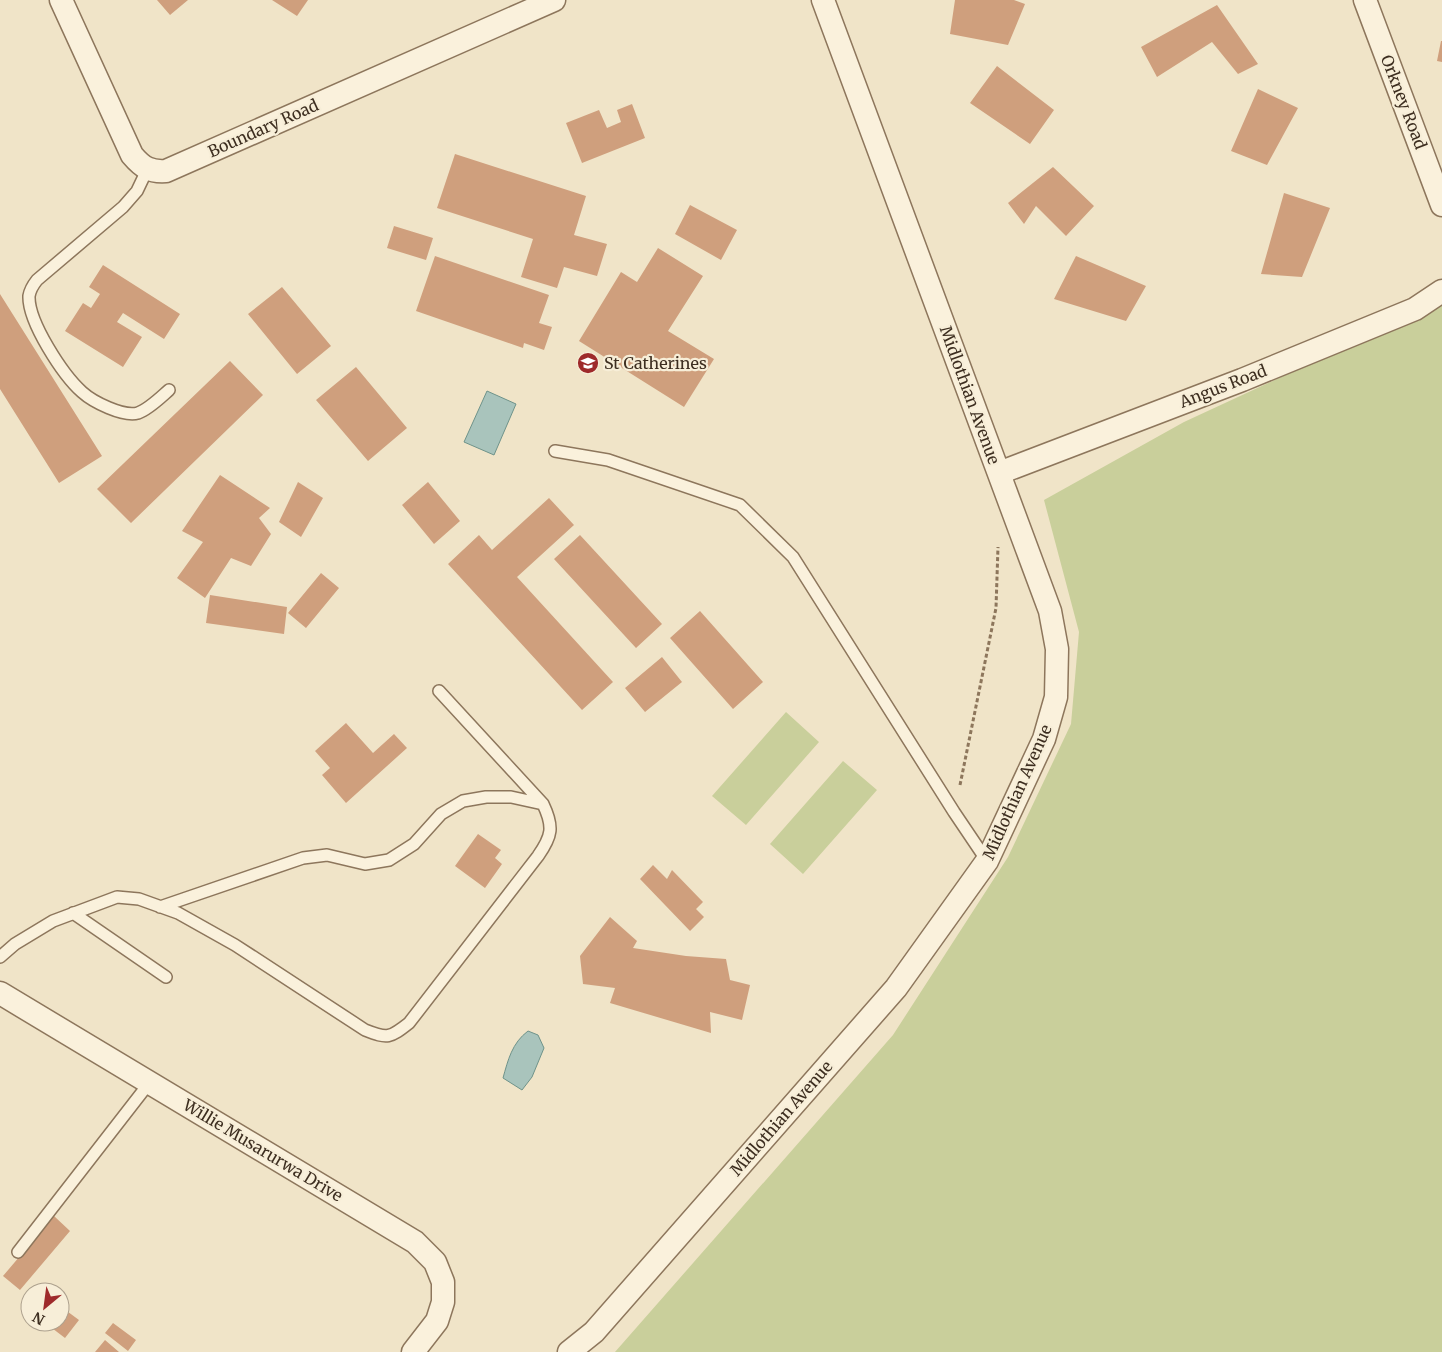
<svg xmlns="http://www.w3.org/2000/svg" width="1442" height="1352" font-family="Merriweather,serif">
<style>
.green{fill:#c9cf9b}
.water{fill:#a9c4bc;stroke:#6f938a}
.building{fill:#cf9f7d}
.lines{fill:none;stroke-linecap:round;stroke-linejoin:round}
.service-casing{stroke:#8d765c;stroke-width:14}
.minor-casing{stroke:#8d765c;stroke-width:25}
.path{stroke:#8d765c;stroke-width:3;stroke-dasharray:4 2.5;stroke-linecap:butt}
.service{stroke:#faf1dc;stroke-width:11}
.minor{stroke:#faf1dc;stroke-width:22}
.labels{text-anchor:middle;stroke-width:4.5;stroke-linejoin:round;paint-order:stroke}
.street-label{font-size:16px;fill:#3d2e20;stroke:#f7eed8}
.poi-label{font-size:16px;fill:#3d2e20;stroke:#f7eed8;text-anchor:start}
</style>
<rect width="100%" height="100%" fill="#f0e4c8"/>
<path class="green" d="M1442,297V1352H615L893,1035L1008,857L1071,724L1079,632L1044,500L1184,422L1417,314Z
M786,712L819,742L746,825L712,796Z
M843,761L877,790L803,874L770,844Z"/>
<path class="water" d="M487,391L516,404L494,455L464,442Z
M528,1031L538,1035L544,1048L532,1077L522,1090L503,1078C508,1060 512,1043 528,1031Z"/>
<path class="building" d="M157,0H188L170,15Z
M272,0H308L297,16Z
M955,0H1014L1025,4L1008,45L950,34Z
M1217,5L1258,64L1238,74L1212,42L1157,77L1141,47Z
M1441,41H1442V62L1437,61Z
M997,66L1054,110L1030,144L970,103Z
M1258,89L1298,108L1267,165L1231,151Z
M632,104L645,138L582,163L566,123L599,110L607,128L621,122L617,110Z
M455,154L586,196L574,235L607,244L597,276L564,267L557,288L521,277L533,239L437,208Z
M1053,167L1094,206L1066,236L1036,206L1024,224L1008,203Z
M1284,193L1330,208L1302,277L1261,274Z
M690,205L737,230L721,260L675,234Z
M394,226L433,238L426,260L387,248Z
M658,248L703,276L668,331L714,359L684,407L579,341L621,272L637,282Z
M435,256L549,295L539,323L552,327L544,350L524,343L523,348L416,311Z
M1076,256L1146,286L1126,321L1054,299Z
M103,265L180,314L164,339L123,313L117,322L142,337L123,367L65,331L83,303L91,308L100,294L89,287Z
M282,287L331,346L297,374L248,314Z
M0,294L102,456L59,483L0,389Z
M230,361L263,395L131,523L97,489Z
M356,367L407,428L368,461L316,400Z
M220,475L270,508L259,518L271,534L251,566L231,558L205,598L177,578L203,542L182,531Z
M298,482L323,498L301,537L279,522Z
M428,482L460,521L434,544L402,505Z
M549,498L574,525L517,577L613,682L582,710L448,564L479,535L492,550Z
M580,535L662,624L636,648L554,559Z
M321,573L339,588L306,628L288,613Z
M210,595L287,607L284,634L206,623Z
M700,611L763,682L733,709L670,638Z
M662,657L682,682L645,712L625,688Z
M346,723L373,753L394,734L407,748L346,803L322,775L330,768L315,751Z
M478,834L501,850L495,858L502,864L485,888L455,866Z
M653,865L667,879L672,870L703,902L696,909L704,917L690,931L640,879Z
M610,917L637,941L633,948L686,956L726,959L730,980L750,985L742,1020L710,1012L711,1033L610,1003L615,988L583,984L580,956Z
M54,1216L70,1231L20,1290L3,1276Z
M60,1306L79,1320L65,1338L44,1322H60Z
M113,1323L136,1340L128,1351L105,1333Z
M105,1340L119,1352H95Z"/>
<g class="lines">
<g class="service-casing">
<path id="service" d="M147,170L137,191L123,207L37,280C33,285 30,290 29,296C28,322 63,375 82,392C93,402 123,417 138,413C149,409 160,398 169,390
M555,451L608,460L740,505L793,557L954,812L987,861
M160,907L303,858L327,855L365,864L389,860L414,844L441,814L463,801L486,797H511L543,804
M73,913L166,977
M0,957L15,944L53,921L117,897L139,899L178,913L235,945L365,1030C388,1039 390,1038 409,1023L538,856C552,836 554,827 543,804L439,691
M18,1252L150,1082"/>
</g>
<g class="minor-casing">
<path id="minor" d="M61,0L132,155C143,168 150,172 166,171L554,0
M1365,0L1442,205
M999,473L1242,380L1415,309L1442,291
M0,993L415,1242L435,1262L443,1282V1302L437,1321L413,1352
M569,1352L594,1332L896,988L987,861L1044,739L1056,697L1057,649L1050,611L823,0"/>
</g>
<path class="path" d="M960,785L996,608L998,547"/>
<use href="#service" class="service"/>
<use href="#minor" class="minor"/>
</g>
<defs>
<g id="school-disc" transform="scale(1.125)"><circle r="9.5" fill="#9e2a2b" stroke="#f7eed8"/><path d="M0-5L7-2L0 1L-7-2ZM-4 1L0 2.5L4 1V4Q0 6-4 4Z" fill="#fff"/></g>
</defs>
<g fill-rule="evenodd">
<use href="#school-disc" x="588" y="363"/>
</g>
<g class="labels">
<g class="street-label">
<text transform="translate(1404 102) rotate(69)" y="6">Orkney Road</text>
<text transform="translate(263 128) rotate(-24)" y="6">Boundary Road</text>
<text transform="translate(1223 386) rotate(-21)" y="6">Angus Road</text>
<text transform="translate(970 395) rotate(70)" y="6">Midlothian Avenue</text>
<text transform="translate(1017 792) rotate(-66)" y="6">Midlothian Avenue</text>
<text transform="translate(781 1118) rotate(-49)" y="6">Midlothian Avenue</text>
<text transform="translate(263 1150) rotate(31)" y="6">Willie Musarurwa Drive</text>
</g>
<g class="poi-label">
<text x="604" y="369">St Catherines</text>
</g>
</g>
<g transform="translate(45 1307) rotate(209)"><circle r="24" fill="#f7eed8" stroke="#ada18e"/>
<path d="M0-4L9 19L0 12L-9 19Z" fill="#9e2a2b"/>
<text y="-8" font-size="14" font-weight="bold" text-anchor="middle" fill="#3d2e20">N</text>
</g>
</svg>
